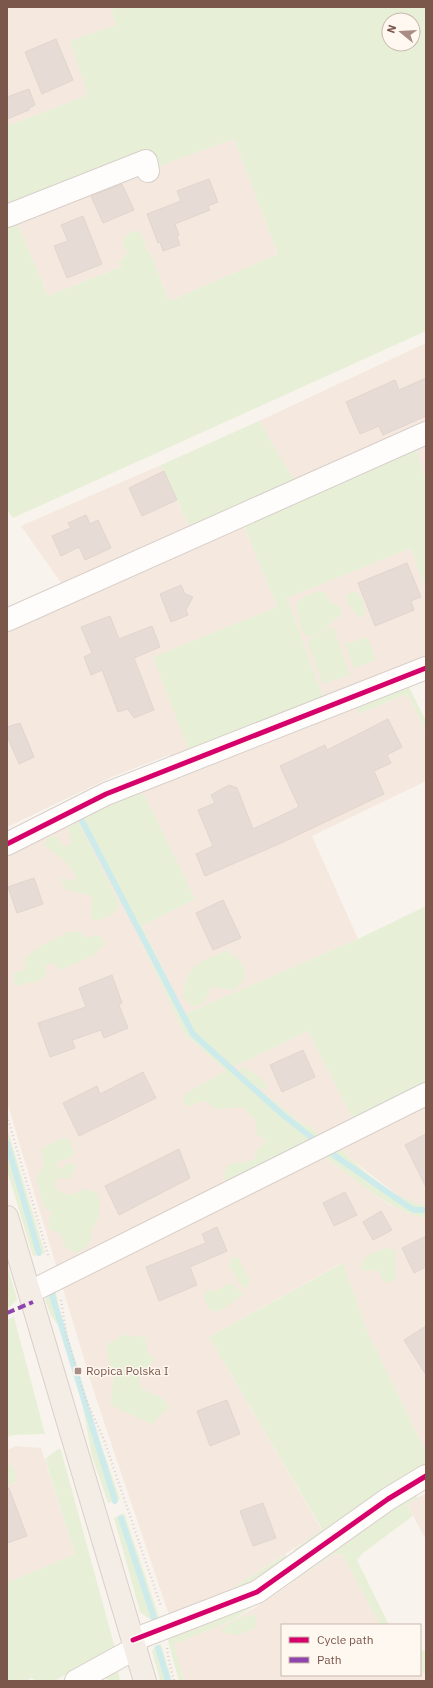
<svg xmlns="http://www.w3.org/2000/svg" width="433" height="1688" font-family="'IBM Plex Sans',sans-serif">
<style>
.residential{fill:#f5e8de}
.green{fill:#e7f0d7;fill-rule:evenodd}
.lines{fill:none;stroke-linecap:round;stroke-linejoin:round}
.stream{stroke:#ceebeb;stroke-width:6}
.building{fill:#e6dbd5;stroke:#e2d5cf}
.minor-casing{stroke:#d8cfca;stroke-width:24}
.major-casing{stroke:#dacfca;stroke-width:24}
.path{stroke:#dcd1ce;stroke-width:2.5;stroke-dasharray:1 3;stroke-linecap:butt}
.minor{stroke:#fefdfc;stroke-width:22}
.major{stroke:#f3ede6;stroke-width:22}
.quiet{stroke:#8e44ad;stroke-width:4;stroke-dasharray:8 4;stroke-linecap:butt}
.cycleway-casing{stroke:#fff8f0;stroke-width:8}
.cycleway{stroke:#d6006c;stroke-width:5}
.poi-dot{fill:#a78d83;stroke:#fff8f0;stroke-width:1.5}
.labels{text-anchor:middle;stroke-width:3;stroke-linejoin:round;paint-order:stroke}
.poi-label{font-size:12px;fill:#7b564a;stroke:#fff8f0;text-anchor:start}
</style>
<rect width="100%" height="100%" fill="#f9f3ee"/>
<path class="residential" d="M7,7H111L116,25L88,95L7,126Z
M234,139L278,254L169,301L150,252L147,253L145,242L139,231L124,246L128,253L118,263L125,265L48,296L15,218Z
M426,343V484L415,444L301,493L259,421Z
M161,465L193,534L242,521L277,607L154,657L325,702L287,598L411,548L426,591V661L355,702L358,714L407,694L426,731V781L312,836L358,939L185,1014L142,926L195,899L135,791L173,763L169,755L114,776L7,827V625L64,587L21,526Z
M77,814L131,919L184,1033L318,1152L388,1204L409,1213L426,1218V1452L367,1331L342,1263L209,1337L322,1530L230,1590L169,1615L94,1392L7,1102V851Z
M308,1031L354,1121L426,1086V1205L415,1204L400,1197L353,1161L334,1143L321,1137L310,1126L304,1125L280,1106L233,1067Z
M16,1446L41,1448L75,1554L7,1583V1486L17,1480L14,1468L7,1463V1450Z
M426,1493V1540L407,1504Z
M342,1554L380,1625H282V1675H420V1666L426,1681H184L173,1644L229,1622L256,1607L332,1555Z"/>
<path class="green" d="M111,7H426V331L13,518L7,510V222L15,218L48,296L123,266L118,263L128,253L124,246L123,239L131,232L139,231L145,242L147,252H150L169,301L278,254L234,139L159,166L156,158L7,213V126L88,95L70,41L116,25ZM389,20H413V44H389Z
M259,421L298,487L193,534L161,465Z
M415,444L426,484V591L411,548L287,598L325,702L191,756L153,657L277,607L242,521Z
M319,591L326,593L329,601L341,607L342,614C331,622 321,638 306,636L301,629L296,604L304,596Z
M353,592H357C363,598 367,608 364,616L360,618C354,611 346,605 346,596Z
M333,627L350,675L323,684L307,640Z
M368,637L376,660L354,668L345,644Z
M426,672V680L409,687L426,721V731L407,694L358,714L355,702Z
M135,791L145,796L195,899L142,926L185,1014L358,939L426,906V1086L354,1121L308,1031L233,1067L280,1106L304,1125L310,1126L321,1137L233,1183L225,1180V1169L230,1164L254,1160L257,1150L267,1140L257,1135L255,1119L242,1107L216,1109C204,1098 203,1100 189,1107L183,1101V1098L188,1092L226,1071L184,1033L131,919L77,814Z
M78,821L119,904C116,915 105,918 94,921L91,913L93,898L89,895L64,889L61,878L71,881L77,878C69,863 59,855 44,846L48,837L56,836L65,847L71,843V837L68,829L73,822Z
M68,932H81L84,938L96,935L102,938L105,944L94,955L61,970L52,962L46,966L45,975L41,980L16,986L13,974L25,969V958L41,946Z
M225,950C238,959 245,962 245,979L234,990L211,987L205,1002L193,1007L184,998C184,983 188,969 203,961C211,956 217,957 225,950Z
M240,1067C248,1068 262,1078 267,1085L266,1089C255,1088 245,1077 239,1069Z
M7,1128L45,1253L33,1256L7,1170Z
M62,1138L69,1139L74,1152L71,1158L56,1162L57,1168L62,1169L67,1163H73L76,1167L69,1179L59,1177L56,1180L55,1187C72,1203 73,1189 87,1190C90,1190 94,1192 97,1193L100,1202L98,1219L91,1231L92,1237L88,1246L76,1253L66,1248L60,1233L49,1229V1218L52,1212L44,1207L36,1178L44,1164L41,1149Z
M334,1143C358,1166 393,1201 426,1205V1218C392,1214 348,1173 318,1152Z
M388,1248L395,1251L396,1280L384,1283L380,1275V1271L361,1270C361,1255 376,1251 388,1248Z
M238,1257L250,1281L246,1289L240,1284L229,1266L232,1258Z
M343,1263L367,1331L426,1452V1468L298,1557L293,1550L322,1529L209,1337Z
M7,1264L17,1299L11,1306L7,1308Z
M230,1283L244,1294L220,1311L209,1310L204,1297L207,1290L216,1291Z
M55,1288L63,1326L60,1328L52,1317L45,1301L48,1293Z
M14,1317L45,1434L13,1435L7,1437V1320Z
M123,1335L145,1337L148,1353L155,1359L139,1377L142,1389L162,1398L169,1407L152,1424L110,1405L114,1376L110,1364L106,1345Z
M81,1397L88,1407L120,1499L108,1503L92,1456Z
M58,1449L61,1450L115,1648L54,1681H38L31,1678L26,1681H7V1583L75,1554L45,1459Z
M7,1463L14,1468L17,1481L7,1486Z
M413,1492L418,1498L407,1505L413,1516L363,1553L357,1560L389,1625H380L342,1554L332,1555L288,1585L289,1578Z
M124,1513L160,1620L150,1619L140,1612L114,1518Z
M286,1554L287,1564L237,1594L233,1588Z
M272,1589L280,1590L229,1622L174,1644L184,1681H179L168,1641L169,1638Z
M250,1615L257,1616L255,1628C242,1634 233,1638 220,1630L239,1618Z
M161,1644L172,1681H160L152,1651L155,1646Z
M426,1649V1679L420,1666V1652Z
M117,1664L120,1681H109L101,1675Z"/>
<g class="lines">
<path class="stream" d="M80,817L193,1034L283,1115L316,1141
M7,1143L39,1253
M334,1155L403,1203L414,1210H426
M52,1295L115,1501
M121,1518L154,1618
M158,1648L168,1681"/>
</g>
<path class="building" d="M56,39L73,80L42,94L25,52Z
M29,89L35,105L29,108V110L7,119V97Z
M209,179L218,202L208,206L210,210L175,224L179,235L177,236L180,245L163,251L160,242L158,243L147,214L181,201L177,191Z
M122,184L134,210L103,223L91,196Z
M83,216L102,264L67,278L54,246L68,241L61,225Z
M426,378V416L383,435L379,426L360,434L346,402L395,380L399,390Z
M164,471L177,500L142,516L129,488Z
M86,515L90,524L98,520L111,548L85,560L79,547L61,556L52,536L71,528L68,523Z
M407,563L421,597L411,601L414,610L375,626L358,583Z
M181,585L185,594L193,597L186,610L188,615L171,622L160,594Z
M110,616L119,639L152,626L160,647L134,658L154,710L134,718L128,709L118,712L102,670L91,675L84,657L92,653L81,627Z
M388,719L402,747L387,755L391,763L374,771L384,794L279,844L205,876L196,854L213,846L198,810L215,803L211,795L229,785L237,788L253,829L299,807L280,766L325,745L327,750Z
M20,723L34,757L19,764L7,736V727Z
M34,878L43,904L17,913L8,887Z
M223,900L241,938L213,950L196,913Z
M112,975L122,1003L119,1005L128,1028L104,1038L101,1030L72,1040L75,1048L50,1057L38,1023L86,1007L79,988Z
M303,1050L315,1077L282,1092L270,1065Z
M143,1072L156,1098L79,1136L63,1103L97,1086L100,1094Z
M426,1134V1187L405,1145Z
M179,1149L190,1178L119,1215L105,1186Z
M345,1192L357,1215L334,1226L323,1203Z
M381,1211L392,1230L373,1240L363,1222Z
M217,1227L227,1251L190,1267L197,1285L159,1301L146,1267L206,1243L202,1234Z
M426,1236V1267L414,1273L402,1248Z
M426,1326V1375L404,1340Z
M227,1400L240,1434L210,1446L197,1411Z
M7,1488H9L27,1536L7,1543Z
M263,1503L276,1538L253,1546L240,1511Z"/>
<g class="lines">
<g class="minor-casing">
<path id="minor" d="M7,216L146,161L148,171
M7,620L426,433
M7,844L106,794L426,668
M30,1292L426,1094
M133,1640L257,1592L388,1499L426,1476
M76,1681L136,1648"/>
</g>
<g class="major-casing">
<path id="major" d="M7,1217L145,1681"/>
</g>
<path class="path" d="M7,1116L49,1258
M61,1300L67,1338L86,1400L104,1440L161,1606
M167,1648L169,1661L174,1681"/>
<use href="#minor" class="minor"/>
<use href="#major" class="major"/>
<path class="quiet" d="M7,1313L33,1302"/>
<g class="cycleway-casing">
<path id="cycleway" d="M7,844L106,794L426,668
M133,1640L257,1592L388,1499L426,1476"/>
</g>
<use href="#cycleway" class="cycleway"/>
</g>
<rect class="poi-dot" x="74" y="1367" width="8" height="8" rx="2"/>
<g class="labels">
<g class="poi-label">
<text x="86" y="1375">Ropica Polska I</text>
</g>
</g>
<rect width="433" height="1688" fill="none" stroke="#7b564a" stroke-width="16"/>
<rect x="281" y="1624" width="140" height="52" fill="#fff8f0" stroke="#cab7ae"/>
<rect x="289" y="1637" width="20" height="6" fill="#d6006c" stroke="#cab7ae"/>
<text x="317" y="1644" font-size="12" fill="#7b564a">Cycle path</text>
<rect x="289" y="1657" width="20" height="6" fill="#8e44ad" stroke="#cab7ae"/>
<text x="317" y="1664" font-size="12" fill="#7b564a">Path</text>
<g transform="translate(401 32) rotate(288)"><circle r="19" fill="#fff8f0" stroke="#cab7ae"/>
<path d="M0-3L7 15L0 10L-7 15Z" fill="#a78d83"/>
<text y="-6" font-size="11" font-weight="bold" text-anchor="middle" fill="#7b564a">N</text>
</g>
</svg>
